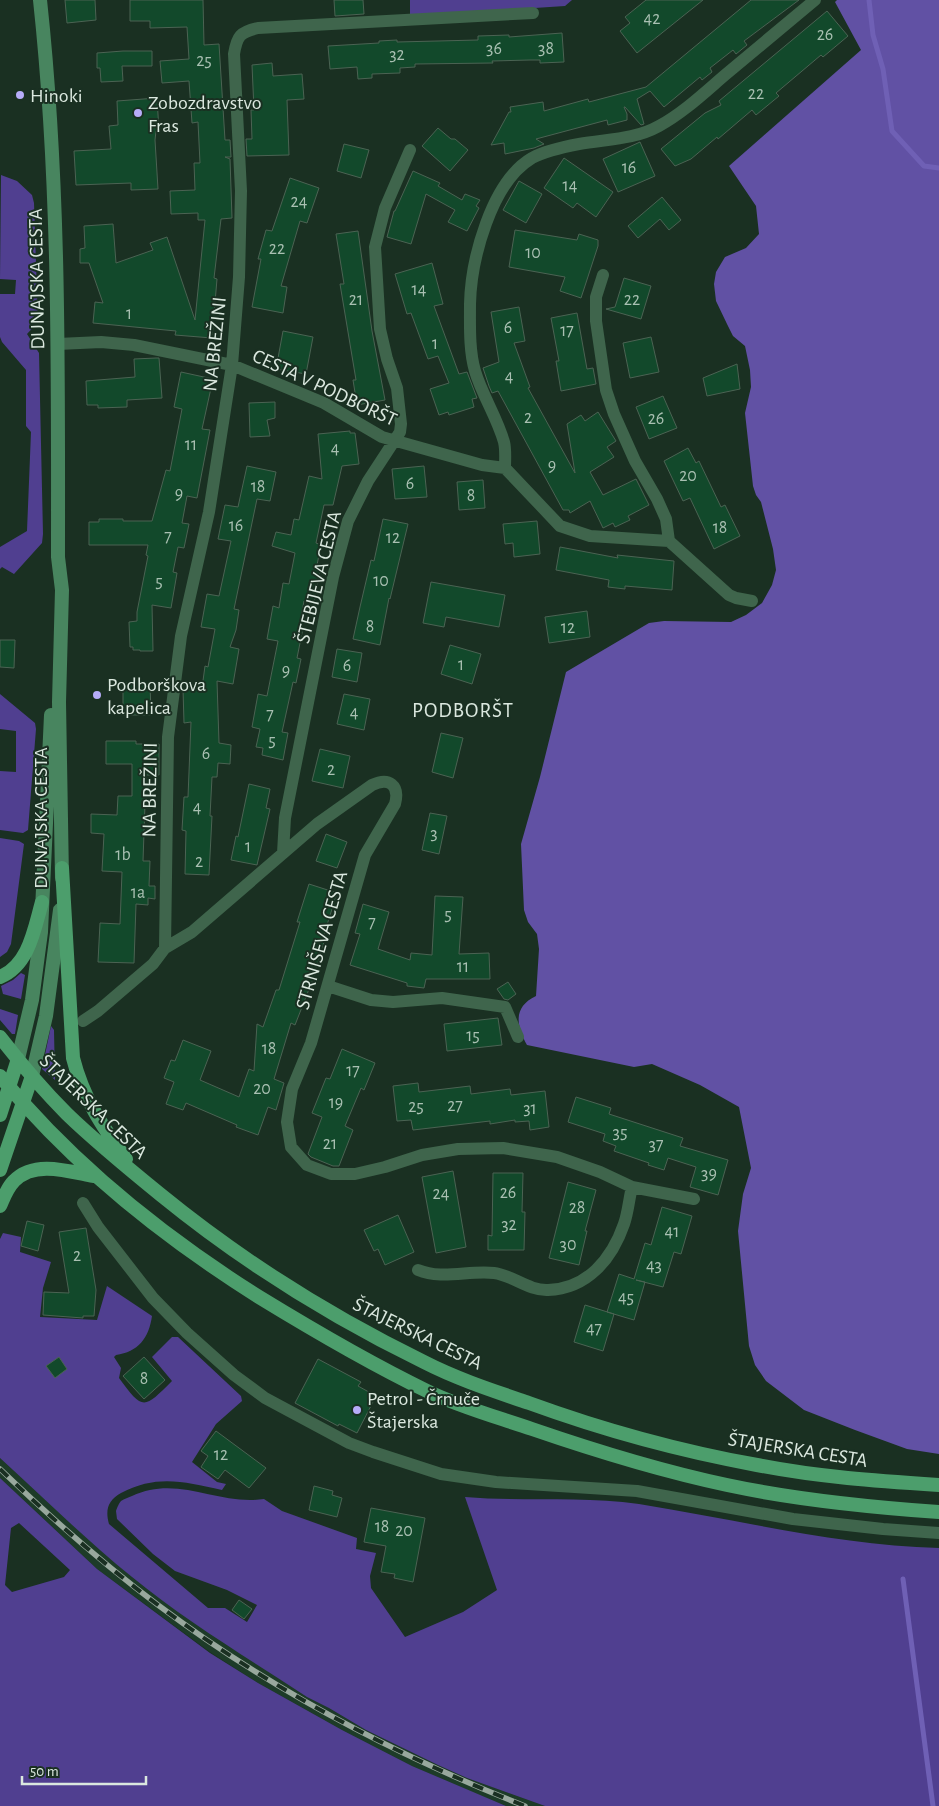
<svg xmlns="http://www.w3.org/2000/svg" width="939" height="1806" font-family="'Alegreya Sans',sans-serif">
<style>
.built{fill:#1d3b28}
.green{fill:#503f90;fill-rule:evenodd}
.forest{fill:#6151a4}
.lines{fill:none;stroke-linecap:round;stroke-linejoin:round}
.stream{stroke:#6f60b5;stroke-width:5}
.building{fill:#12492b;stroke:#4b6353}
.minor{stroke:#3f654c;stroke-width:12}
.secondary{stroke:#48855f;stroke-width:14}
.primary{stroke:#4c9e6c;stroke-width:14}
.rail-casing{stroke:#98a89d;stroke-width:5.5}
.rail{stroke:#1a3022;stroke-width:4;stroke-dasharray:11;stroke-linecap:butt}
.poi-dot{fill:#b6acf8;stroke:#1a3022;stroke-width:2}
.labels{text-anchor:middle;stroke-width:4;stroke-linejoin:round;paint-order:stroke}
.number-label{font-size:18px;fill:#a9c0b2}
.poi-label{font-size:20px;fill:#dbe8df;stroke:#1a3022;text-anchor:start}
.street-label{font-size:20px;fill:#dbe8df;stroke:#1a3022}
.neighbourhood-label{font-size:21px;letter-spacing:1px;fill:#dbe8df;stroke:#1a3022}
</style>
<rect width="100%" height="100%" fill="#1a3022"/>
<path class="built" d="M0,1458L96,1546L133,1578L169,1605L307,1697L329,1708L366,1730L438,1765L467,1778L545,1806H506L465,1789L412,1766L342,1730L258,1683L210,1652L97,1569L0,1478Z"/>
<path class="green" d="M410,0H572L565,6L410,16Z
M1,175L17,181L32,195L34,203L38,322L27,334L39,353L43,534L42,543L14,574L2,567L0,569V547L27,531L31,432L26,426V370L2,342L0,337V294H15L16,280L0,279Z
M0,694L35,723L36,729L28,830L23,833L0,830V771L16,772V731L0,729Z
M0,838L19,841L24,844L11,944L7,952L0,957Z
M21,973L25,975L21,999L3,994L1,986L13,980Z
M0,1009L18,1015L15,1034H12L0,1020Z
M51,1026L54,1030L55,1080L42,1069Z
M3,1233L21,1237L20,1252L51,1262L43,1288L40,1317L97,1320L107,1286L152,1316C149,1338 138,1352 116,1355L114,1357L121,1368L119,1378C143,1411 144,1409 172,1381L152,1357L172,1337H178L241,1396L242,1401L216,1424L192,1462L217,1482L226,1484L222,1490C184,1482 158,1474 121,1493C108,1500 105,1510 109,1524L208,1608H225L247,1622L257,1605L227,1590L175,1571L153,1554L117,1519L116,1511C117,1508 119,1503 121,1501C124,1499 129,1497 132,1496C178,1474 218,1506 264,1499L282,1511L357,1538L356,1549L376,1553L370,1576L371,1588L405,1637L463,1612L497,1590L465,1497C523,1502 581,1496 639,1504C739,1520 837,1545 939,1548V1806H545L467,1778L438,1765L366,1730L329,1708L307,1697C248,1658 187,1622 132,1577C86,1540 44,1498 0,1458V1239Z
M0,1478L97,1569L210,1653L258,1683L342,1730L412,1766L506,1806H0ZM19,1523L70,1570L64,1577L12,1592L5,1585L11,1528Z"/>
<path class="forest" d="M837,0H939V1454L907,1449L855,1430L804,1410L766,1381L755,1365L749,1346L738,1231L743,1194L751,1168L739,1107L700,1085L652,1064L634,1067L527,1045C516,1025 513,1007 536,996L539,949L537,934L528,922L524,910L521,844L540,777L566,672L649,623L664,621L731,622L746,615L762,603L772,585L776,570L773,549L761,502L756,495L753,486L745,413L751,387L750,370L745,346L733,336L727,324L716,301L714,284L716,272L725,257L746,248L759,234L756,206L729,166L861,50L835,2Z"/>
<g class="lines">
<path class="stream" d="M869,0L873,35L883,69L892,131L924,166L939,168
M903,1579L933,1806"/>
</g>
<path class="building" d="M65,0H95L96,20L67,23Z
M130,0H203L204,45L219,44L225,140H230L231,157H225L230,159L232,218L221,219L214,278L217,279L212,338L175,335L176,331L93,323L95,302L103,303L89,263H80V249L85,248L84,226L113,224L116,263L153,250L150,243L167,237L195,320L205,220H198V213L171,214L170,191L195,190L194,163H200L198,122L192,123L189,81L162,83L160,61L189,59L187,27L150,28V21H130Z
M334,0H363L364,14L335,16Z
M646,0H703L637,53L620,31L630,23L625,17Z
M751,0H799L744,41L747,45L736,54L733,50L710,68L712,72L702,80L700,77L664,107L650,91L637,99L644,124L641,125L625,107H624L627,114V120L608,125L607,120L536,139L544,144L534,148L505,154L504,143L491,145L509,112H511L510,107L543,102L544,111L588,99L589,102L646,87Z
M827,11L848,36L823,57L821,55L776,93L779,96L756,115L752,110L718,139L717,137L691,159L675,166L661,149L705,113L721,105L719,101Z
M562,33L564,62L540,63V60H530L492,61L493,63L415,64V67L400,68V73L372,74V78L358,79L357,67L330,69L328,46L379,43V41L397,40V42L478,40V36L509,35V37Z
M123,51H152V66H122L123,81L101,82L100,68H97V53Z
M272,63L273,76L302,74L304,99L287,100L289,155L247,156L246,139H252L251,110H254L252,65Z
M157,98L159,131H156L155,140L158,189L131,190V183L76,185L74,151L111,149L109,126L118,125L117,101Z
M438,128L451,139H455L468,150L450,171L422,146Z
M640,142L655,176L618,192L603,159Z
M344,144L369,150L361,178L337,171Z
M564,158L613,192L596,217L577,203L573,208L544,188Z
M413,171L440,183L438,186L462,200L465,194L480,200L476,206L479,208L467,231L448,222L455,210L426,194L411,244L387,237L394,211H395Z
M290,178L319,188L307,223L300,221L281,286L287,287L283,313L252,307L261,259H258L266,230L272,231Z
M519,181L542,194L526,223L503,210Z
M662,197L681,220L669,230L660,219L638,238L628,226Z
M515,230L577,240L579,234L598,240V246L581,298L560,291L565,277L509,267Z
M358,231L372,331L385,400L357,405L353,380H356L340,284H344L336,234Z
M432,263L443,304L434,306L459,374L467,372L477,398L472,399L474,407L449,415L448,412L439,415L430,389L449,383L438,356L428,359L411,313L407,314L395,274Z
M624,278L651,286L641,319L606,309L615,307Z
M519,307L525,341L514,343L530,387L528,388L575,473L567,424L581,415L585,421L598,412L616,441L607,447L614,457L590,472L603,495L636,479L649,505L628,516L630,520L615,527L613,523L603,528L590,501L570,513L569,510H563L498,391L492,393L489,386L483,368L499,362L491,312Z
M577,313L587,369L593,368L596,384L561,391L556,361H559L551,318Z
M283,331L313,337L306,374L276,369Z
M651,337L659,372L630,378L623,343Z
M156,358H159L162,398L127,400V407L98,408V405H87L86,381L135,377L134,359Z
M737,364L740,389L707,396L703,378Z
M181,372L213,379L202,429L210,430L197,498L187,496L182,523L189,524L184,548L178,547L173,572L177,573L171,608L152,605L153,651H140V650H133V647H130L129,622L137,621V612L148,556L146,555L148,545H89V522H99V519H123V521H152L166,470L170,471L182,409L174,407Z
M663,396L677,428L649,439L636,407Z
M275,402V418L267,420L270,436L250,437L249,403Z
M350,431V433H355L359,464L342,466L333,505H324L316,543L321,545L316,570L320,571L314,603L304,601L299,628H303L297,658L301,659L296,683L293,682L282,732L288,733L283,760L262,755L263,748L256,747L260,729L252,727L258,694L267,696L278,641L267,639L273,606L279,608L283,583L289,584L295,553L272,546L276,532L291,535L294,519L299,520L309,476L322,479L318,434Z
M688,448L696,463L699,461L721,507L725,505L740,536L714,549L690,498L683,501L664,461Z
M247,466L276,472L270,501L257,499L234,609L239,610L236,630L230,647L239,649L233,684L217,681L219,743L231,745L230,764L218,763L217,777H212L210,816H212L209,875L185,874L186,831L182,830L184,797H188L191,722L184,723L183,689L202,688L205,666L208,667L215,629L201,627L207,594L219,596L231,541L218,539L225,505L238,507Z
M424,466L427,497L395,499L392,469Z
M483,480L485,508L459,510L457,482Z
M383,519L408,524L390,599L389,598L380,645L353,639L360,607L371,560L374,561Z
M537,521L540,554L514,557L513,543L505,544L503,524Z
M560,547L618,558L617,555L674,561L672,590L625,586V589L608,587L609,580L556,570Z
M431,582L505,595L499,627L446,617L444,627L423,623Z
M587,611L590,637L549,643L545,617Z
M0,640H15L14,668L0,667Z
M450,645L481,654L472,684L441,674Z
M337,649L362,653L357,682L332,677Z
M123,683H150L151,715H123Z
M344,694L370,699L364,730L337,724Z
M441,733L463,738L453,778L432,772Z
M106,741H136V744H159V775H146L143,861H150L149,886H155V899L148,898V905L136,904L134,963L98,962L100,923L120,924L122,872L102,871L104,834L91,833V814L117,815L118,796H132V764H106Z
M320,749L350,756L343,788L312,781Z
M249,784L270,789L266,808L270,809L257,865L231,860L236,836L238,837Z
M430,813L447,816L439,854L422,850Z
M326,834L347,842L337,868L316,861Z
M309,884L337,893L322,941L324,942L313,979L295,1025L291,1023L274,1079L284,1083L276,1110L268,1107L258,1135L236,1127L237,1125L186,1103L183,1110L166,1104L174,1082L164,1078L171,1060L175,1061L183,1040L211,1051L200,1080L239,1097L249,1069L254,1071L257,1024L263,1027L276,990H279L300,922H297Z
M435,896L463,897L459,954L489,953L490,979H426L424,988L407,986V983L350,965L360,934L355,933L363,904L389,912L378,949L410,960L411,953L432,955Z
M508,982L516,994L508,1000L504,999L497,989Z
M498,1018L502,1045L447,1051L444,1024Z
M342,1049L375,1063L364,1090L361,1088L345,1126L353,1130L339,1166H333L311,1157L308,1154L322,1117L312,1113L326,1078L330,1079Z
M418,1083L419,1092L470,1086L471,1094L510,1089L511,1095L545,1091L549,1127L530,1130L529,1121L515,1122V1120L490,1124V1121L413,1130L411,1120L397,1121L393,1086Z
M576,1097L611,1108L609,1114L683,1138L680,1146L728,1160L718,1195L690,1187L696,1167L668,1158L664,1170L648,1165L649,1163L614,1151L616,1146L603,1141L605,1134L568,1122Z
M453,1171L466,1247L436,1253L422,1177Z
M493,1173H523L522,1212H525L524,1250H488V1235L492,1236Z
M568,1182L596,1190L585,1231H587L579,1265L549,1258Z
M662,1207L692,1216L681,1254L674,1252L663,1287L636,1280L645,1282L634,1320L607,1312L619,1274L634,1279L645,1243L651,1245Z
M398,1215L414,1252L385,1265L378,1249L374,1251L364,1230Z
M27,1221L44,1225L38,1251L21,1246Z
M86,1228L96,1290L94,1316H83V1318L43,1315L44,1292L69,1293L59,1232Z
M585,1305L614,1314L603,1351L574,1342Z
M59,1357L67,1369L55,1378L46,1366Z
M144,1357L165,1380L144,1399L123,1376Z
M318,1359L361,1382L358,1386L376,1396L357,1433L339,1424L338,1426L295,1403Z
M216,1431L266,1468L249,1488L225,1470L218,1479L201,1467L208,1456L201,1451Z
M314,1486L333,1491L332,1495L342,1498L337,1517L309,1510Z
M371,1508L425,1518L413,1582L394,1578L395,1574L381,1572L386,1546L364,1542Z
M239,1600L252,1609L244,1619L232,1610Z"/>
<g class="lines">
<path class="minor" d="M603,275L596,297V321L606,390L614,414L635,461L657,499L666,519L669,541L729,595L736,598L752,601
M58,344L101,342L134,345L232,365L324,403L382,437L482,465L505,468L560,526L590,536L669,541
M505,468C505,460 506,450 504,442C497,417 482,395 475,371C469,350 470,326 470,304C471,260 491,182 532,158C545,151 563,147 579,144C606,139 634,140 659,126C683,113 704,93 725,75C755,50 785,25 815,0
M283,853L285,818L333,577L348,521L368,481L400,432L401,424L397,388L387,359L380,329L375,247L385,208L410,150
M165,948L168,737L181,636L209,512L232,365L239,277L241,191L234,54C237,36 240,32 258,28L533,13
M328,986L371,1000L393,1002L442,998L505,1007L518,1037
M83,1021L98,1011L153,964L165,948L192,932L317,824L372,785C389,777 400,785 395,804L365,855L311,1043L292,1089L287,1122L291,1147L307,1165L331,1174H355L385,1167L422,1155L458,1149L503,1148L557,1157L600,1172L632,1187L694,1199
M83,1203L98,1227L153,1298L187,1333L234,1375L265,1398L349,1443L373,1452L441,1474L496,1482L637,1491L793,1519L883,1529L939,1533
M418,1270C442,1280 469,1270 494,1273C512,1275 529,1291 548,1290C587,1289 612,1259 624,1224C628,1213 629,1199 632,1187"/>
<path class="secondary" d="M40,0C60,185 58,371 58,557L62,590L59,702L62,878
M18,1059L32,1000L41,932L51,715
M32,1076L46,1016L60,910"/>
<path class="primary" d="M62,868L73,1058C83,1098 102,1126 126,1159
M0,977C29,965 34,930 42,902
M0,1037C21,1064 43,1090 67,1114C97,1143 129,1169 161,1195C242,1261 330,1316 424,1362C457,1379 494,1391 529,1403C603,1430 680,1451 757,1465C817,1477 878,1481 939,1485
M0,1076C73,1165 162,1236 259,1297C313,1330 369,1363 427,1391C460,1407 497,1417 532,1429C596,1451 661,1471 727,1485C797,1500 868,1507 939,1512
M0,1115L18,1059
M0,1170L32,1076
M0,1206C4,1197 7,1188 14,1181C34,1160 68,1171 93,1176"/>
<g class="rail-casing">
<path id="rail" d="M0,1469C50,1517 102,1563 158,1605C270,1689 395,1755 525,1806"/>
</g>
<use href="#rail" class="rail"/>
</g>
<g class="poi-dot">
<circle cx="20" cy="95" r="5"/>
<circle cx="138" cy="113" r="5"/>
<circle cx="97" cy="695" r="5"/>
<circle cx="357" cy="1410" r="5"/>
</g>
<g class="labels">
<g class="number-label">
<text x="652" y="24">42</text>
<text x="825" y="40">26</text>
<text x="494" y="54">36</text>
<text x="546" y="54">38</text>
<text x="397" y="60">32</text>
<text x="204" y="66">25</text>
<text x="756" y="99">22</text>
<text x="629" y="173">16</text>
<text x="570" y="191">14</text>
<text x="299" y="207">24</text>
<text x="277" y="254">22</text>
<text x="533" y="258">10</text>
<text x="419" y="295">14</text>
<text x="356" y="305">21</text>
<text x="632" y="305">22</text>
<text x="129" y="319">1</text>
<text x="508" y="333">6</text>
<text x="567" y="336">17</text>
<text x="435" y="349">1</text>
<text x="509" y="382">4</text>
<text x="528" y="423">2</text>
<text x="656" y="424">26</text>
<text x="191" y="450">11</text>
<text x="335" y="454">4</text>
<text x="552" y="471">9</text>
<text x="688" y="481">20</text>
<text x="410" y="489">6</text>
<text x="258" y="492">18</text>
<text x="179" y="499">9</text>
<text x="471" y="501">8</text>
<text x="236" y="531">16</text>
<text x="720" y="533">18</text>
<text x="168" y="542">7</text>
<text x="393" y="543">12</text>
<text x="381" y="586">10</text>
<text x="159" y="587">5</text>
<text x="370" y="632">8</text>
<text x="568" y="633">12</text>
<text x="461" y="670">1</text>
<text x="347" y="671">6</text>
<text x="286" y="676">9</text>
<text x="354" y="718">4</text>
<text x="270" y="720">7</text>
<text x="272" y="746">5</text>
<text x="206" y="759">6</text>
<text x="331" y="775">2</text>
<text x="197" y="813">4</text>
<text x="434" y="839">3</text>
<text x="248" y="852">1</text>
<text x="123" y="860">1b</text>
<text x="199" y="867">2</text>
<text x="138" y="898">1a</text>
<text x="448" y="920">5</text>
<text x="372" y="928">7</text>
<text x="463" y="972">11</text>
<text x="473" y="1041">15</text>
<text x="269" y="1054">18</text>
<text x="353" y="1076">17</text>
<text x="262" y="1094">20</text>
<text x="336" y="1108">19</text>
<text x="455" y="1111">27</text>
<text x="416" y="1112">25</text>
<text x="530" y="1114">31</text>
<text x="620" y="1138">35</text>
<text x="330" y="1149">21</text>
<text x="656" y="1150">37</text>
<text x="709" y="1179">39</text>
<text x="508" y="1198">26</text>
<text x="441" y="1199">24</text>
<text x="577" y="1213">28</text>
<text x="509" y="1230">32</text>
<text x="672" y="1237">41</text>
<text x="568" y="1250">30</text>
<text x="77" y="1261">2</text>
<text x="654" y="1271">43</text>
<text x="626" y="1303">45</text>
<text x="594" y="1334">47</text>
<text x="144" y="1384">8</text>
<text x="221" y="1460">12</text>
<text x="382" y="1532">18</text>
<text x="404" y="1536">20</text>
</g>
<g class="poi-label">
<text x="30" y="102">Hinoki</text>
<text x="148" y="109">Zobozdravstvo<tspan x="148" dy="23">Fras</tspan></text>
<text x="107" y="691">Podborškova<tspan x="107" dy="23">kapelica</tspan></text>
<text x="367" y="1405">Petrol - Črnuče<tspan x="367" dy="23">Štajerska</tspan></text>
</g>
<g class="street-label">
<text transform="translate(36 279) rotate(-91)" y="7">DUNAJSKA CESTA</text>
<text transform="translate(214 344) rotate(-84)" y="7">NA BREŽINI</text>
<text transform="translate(325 387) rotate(25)" y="7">CESTA V PODBORŠT</text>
<text transform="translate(318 577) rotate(-76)" y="7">ŠTEBIJEVA CESTA</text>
<text transform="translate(149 790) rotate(-89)" y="7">NA BREŽINI</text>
<text transform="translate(40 818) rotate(-90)" y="7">DUNAJSKA CESTA</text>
<text transform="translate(321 940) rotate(-74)" y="7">STRNIŠEVA CESTA</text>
<text transform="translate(94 1106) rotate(44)" y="7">ŠTAJERSKA CESTA</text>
<text transform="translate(418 1333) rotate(26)" y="7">ŠTAJERSKA CESTA</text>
<text transform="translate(798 1449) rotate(9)" y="7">ŠTAJERSKA CESTA</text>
</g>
<g class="neighbourhood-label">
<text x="463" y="717">PODBORŠT</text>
</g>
</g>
<path d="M22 1776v8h124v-8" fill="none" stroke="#dbe8df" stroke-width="2.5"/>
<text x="30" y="1776" font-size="15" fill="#dbe8df" stroke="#1a3022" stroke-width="4" paint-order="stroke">50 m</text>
</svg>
